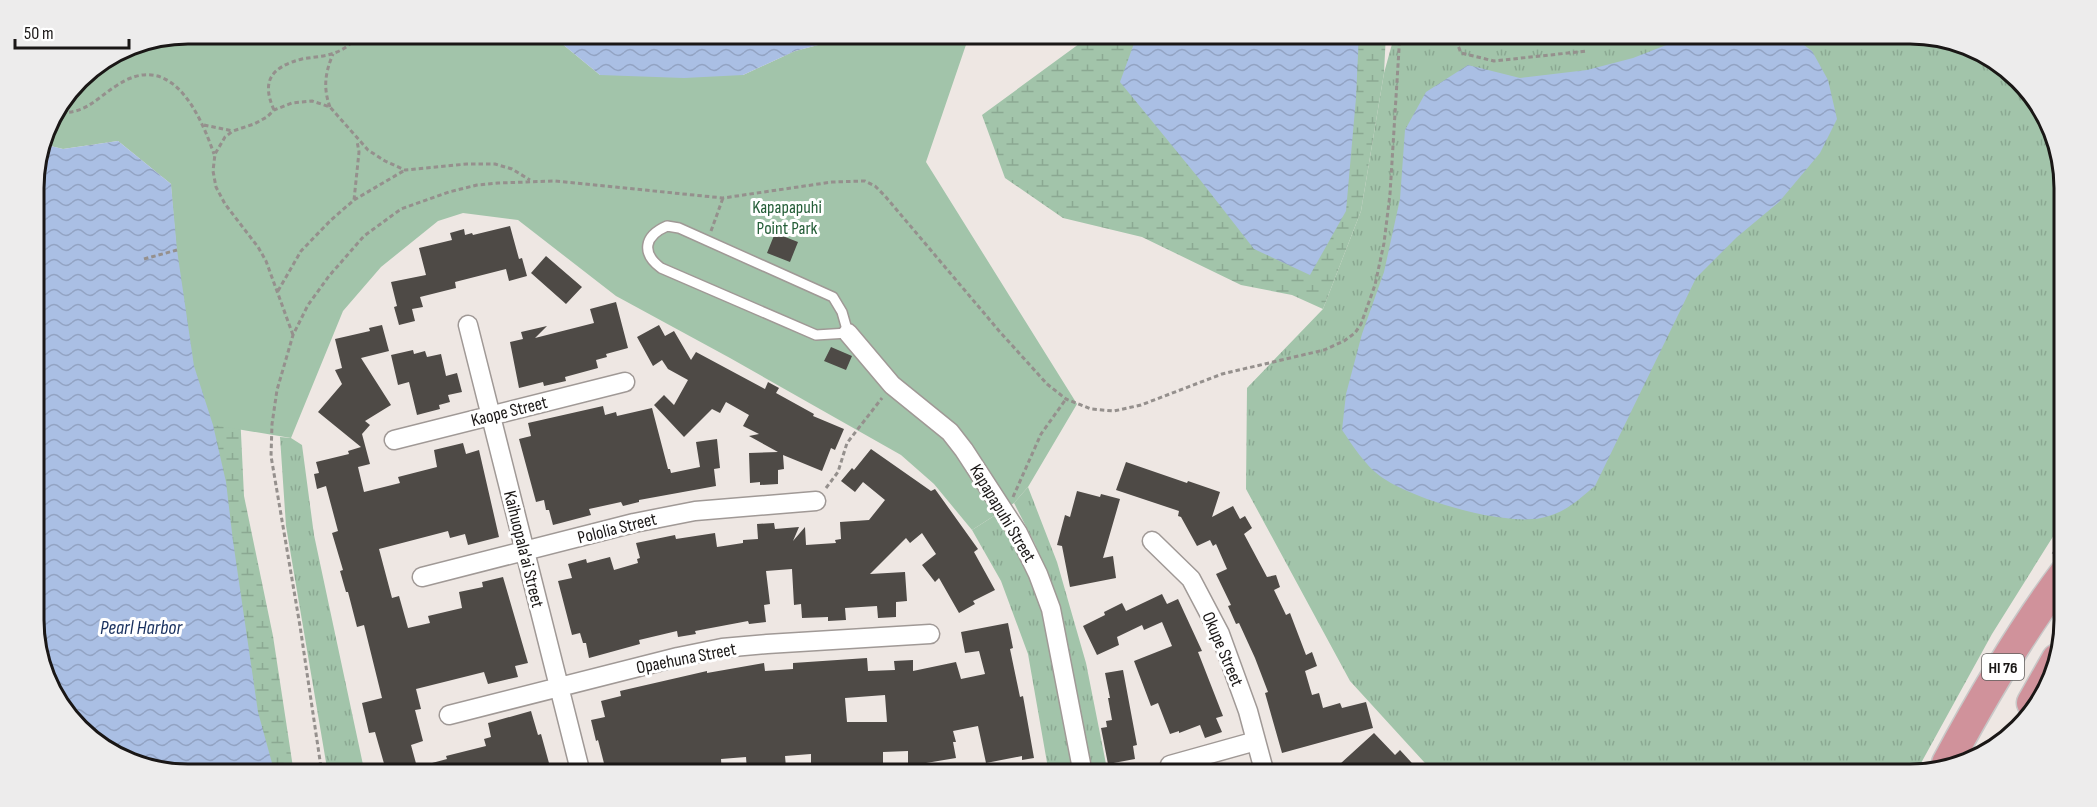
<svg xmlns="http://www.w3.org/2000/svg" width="2097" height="807" font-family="'Sofia Sans Condensed',sans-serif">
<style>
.grass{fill:url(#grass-tufts)}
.wetland{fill:url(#wetland-marsh)}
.park{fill:#a2c4aa}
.water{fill:url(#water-waves)}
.building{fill:#4e4a46;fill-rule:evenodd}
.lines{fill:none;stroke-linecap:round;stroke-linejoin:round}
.service-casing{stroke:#a09996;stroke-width:12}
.minor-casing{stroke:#a09996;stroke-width:21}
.trunk-casing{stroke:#c8c7c7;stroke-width:33}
.path{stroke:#95908d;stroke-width:3;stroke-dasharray:4.5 3;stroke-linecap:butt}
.service{stroke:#fff;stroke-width:9}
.minor{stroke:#fff;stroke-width:18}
.trunk{stroke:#d0929b;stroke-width:30}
.labels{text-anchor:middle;stroke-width:6;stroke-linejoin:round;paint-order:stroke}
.shield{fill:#fff;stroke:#5f5d5c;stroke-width:1.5}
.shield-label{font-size:16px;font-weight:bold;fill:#1a1716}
.park-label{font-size:18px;fill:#255e38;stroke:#fff}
.street-label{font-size:18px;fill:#1a1716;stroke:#fff}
.water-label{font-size:20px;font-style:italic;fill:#18305e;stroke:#fff}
.rim{fill:none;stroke:#1a1716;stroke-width:3}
</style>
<defs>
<pattern id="grass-tufts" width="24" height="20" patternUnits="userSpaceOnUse" patternTransform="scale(1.5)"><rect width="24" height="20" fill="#a2c4aa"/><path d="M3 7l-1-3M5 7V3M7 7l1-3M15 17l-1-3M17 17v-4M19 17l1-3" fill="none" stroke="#8ba892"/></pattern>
<pattern id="wetland-marsh" width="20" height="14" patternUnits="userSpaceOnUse" patternTransform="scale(1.5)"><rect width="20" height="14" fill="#a2c4aa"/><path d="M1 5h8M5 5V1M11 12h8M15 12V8" fill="none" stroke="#8ba892"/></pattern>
<pattern id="water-waves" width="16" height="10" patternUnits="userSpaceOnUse" patternTransform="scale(1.5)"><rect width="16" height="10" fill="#aabfe4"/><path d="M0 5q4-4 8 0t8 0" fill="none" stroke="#92a3c3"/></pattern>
</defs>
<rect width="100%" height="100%" fill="#eee7e3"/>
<path class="grass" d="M1395,33H1909L1959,41L2032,93L2063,167L2064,519L1992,634L1915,774H1435L1350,681L1246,489L1247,388L1323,309L1361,211L1384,73Z
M280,437L291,438L302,445L314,535L365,774H328L286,526Z
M1028,487L1057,562L1086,663L1108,774H1092L1053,591L1035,544L1014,503Z
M997,514L1014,542L1032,578L1045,622L1076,774H1049L1028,654L1001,581L972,530Z"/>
<path class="wetland" d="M1094,33H1386L1384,73L1361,211L1323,309L1292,295L1241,285L1142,237L1063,218L1005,178L982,115Z
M171,184L238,371L244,496L273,636L294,774H257L200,538Z"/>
<path class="park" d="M188,33H549L600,75H743L795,51L864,33H970L926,162L1077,404L1028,487L1014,503L972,530L934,484L901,455L730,358L616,296L518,220L463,213L438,221L381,267L343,311L291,438L213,425L194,366L177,250L171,184L118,141L63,149L42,144L49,119L85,72L129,45Z"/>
<path class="water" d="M549,33H864L795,51L743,75L684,78L600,75Z
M1141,33H1359L1356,98L1346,211L1310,275L1254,249L1201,181L1120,82L1136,38Z
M1697,33H1788L1812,51L1828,80L1837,119L1820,153L1779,202L1737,237L1696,278L1595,486C1578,500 1564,514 1541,518C1503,526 1411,499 1380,476C1365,465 1353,446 1342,430L1346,394L1362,334L1384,272L1400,199L1405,130L1426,92L1468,65L1520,78L1587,70L1633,58Z
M118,141L171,184L177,250L194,366L213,425L226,482L233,541L258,712L275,774H188L138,766L71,721L36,649L33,177L42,144L63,149Z"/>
<path class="building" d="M510,226L519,259L522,258L527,276L509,281L506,269L455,282L456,288L420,297L423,307L412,309L415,321L399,325L394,307L397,306L391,282L426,275L419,248L452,240L450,233L464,229L465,235L472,233L473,235Z
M775,233L798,242L790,262L767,253Z
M546,256L582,287L566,304L531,273Z
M616,302L628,348L606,354L607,357L596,360L598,368L565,377L566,381L544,386L543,382L519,388L510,342L523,339L521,332L547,326L535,338L594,323L590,309Z
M382,325L389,351L361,358L391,405L365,421L370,425L362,434L370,464L358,467L364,492L400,483L398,477L437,467L434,450L463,443L466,454L479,450L499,537L468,545L465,534L450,538L448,531L379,549L392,598L399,596L408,628L430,623L428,616L462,608L459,592L483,587L482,582L503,577L528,663L515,666L518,677L488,684L484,672L416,689L421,709L415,710L423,741L411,745L417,767L447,759L446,756L486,746L484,739L491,737L488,723L531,711L538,735L541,734L552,774H524L522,764L484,774H387L375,732L369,733L362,703L382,698L364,625L357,627L348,592H346L340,571L343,570L332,533L338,531L326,486L317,489L314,474L319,473L316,462L349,454L348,451L361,447L318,412L342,384L335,370L342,368L335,339L370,331L369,328Z
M659,325L665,336L674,331L691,360L696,352L765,389L768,382L779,388L776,393L814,414L813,416L844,429L835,450L831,448L822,471L783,455L784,469L778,470V484L760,485V482L750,483L749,453L778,452L749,436L759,434L743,426L749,415L726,402L720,413L712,409L684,437L654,405L664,395L674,405L688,380L668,369L662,360L653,366L637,337Z
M831,347L852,356L846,370L824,361Z
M413,350L414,354L425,351L427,357L441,354L446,376L457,373L462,392L448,395L450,402L439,405L440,409L417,415L409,382L398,385L391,355Z
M603,406L605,415L616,412L617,416L652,408L668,469H670L671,473L700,467L696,442L717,439L720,468L714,469L716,486L639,500V502L623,506L621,502L589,509L591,515L553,525L549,510H546L544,500L536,502L519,439L531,436L528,423Z
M871,449L931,491L935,489L978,549L974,552L995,590L973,601L975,604L959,613L939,578L935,582L922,565L936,554L922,533L910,543L906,538L870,574L905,572L907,601L896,602V617L878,618L877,606L845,608L846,620L828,621V617L802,618L801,604L794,605L792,569L766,571L770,604L764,605L766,622L749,624L748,621L695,631L696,634L678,637L677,631L639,640L640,644L589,658L586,643H583L580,633L572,635L558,581L572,578L568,564L586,559L587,563L610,557L614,570L638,563L637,559L640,558L636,543L675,535L676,539L715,533L717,547L743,543V540L758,539L757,524L774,523L775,529L799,527L793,541L805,527L806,545L836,543L835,540L841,539L840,522L869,520L885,500L863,482L855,492L841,481L852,468L854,470Z
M1126,462L1187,483L1188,481L1220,492L1212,517L1233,506L1240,519L1245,516L1252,528L1244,534L1267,577L1276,575L1280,587L1274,590L1286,615L1290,613L1306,655L1312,652L1317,666L1305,671L1312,695L1319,693L1323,708L1340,703L1342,708L1366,702L1373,728L1282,753L1265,693L1268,692L1255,658L1239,623L1236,624L1228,606L1231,605L1216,574L1227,569L1216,544L1213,546L1210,540L1197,546L1181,517L1178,516L1179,511L1116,490Z
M1077,491L1100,497L1101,494L1120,499L1103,558L1113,556L1116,578L1070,587L1062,546L1057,545L1065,515L1070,517Z
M1162,594L1167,604L1178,599L1202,651L1198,652L1223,716L1216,718L1222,732L1205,738L1200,725L1179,733V731L1170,734L1158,703L1151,706L1134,661L1172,646L1162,622L1144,630L1142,625L1117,637L1119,645L1097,655L1083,626L1105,615L1104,612L1122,603L1126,611Z
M1008,623L1013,648L1010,649L1020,697L1023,696L1034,758L1022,760V756L986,763L978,726L953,731L956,742H953L956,758L926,763V765H908V751L883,752V769H811V754L785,756L786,767L765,768V770L747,771L746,757L721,759L722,774H616L614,769L606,771L598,740L596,741L591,720L605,717L601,701L621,696L620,691L707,671V673L764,663L765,671L793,669V663L867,658L868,671L895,670L894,661L913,660V671L956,662L961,679L985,674L979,651L965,653L961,632ZM885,695L887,722H847L845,698Z
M1123,670L1137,745L1133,746L1135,759L1108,764L1101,728L1107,727L1106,721L1112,720L1108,698H1110L1105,673Z
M1374,733L1395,755L1400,750L1422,774H1329Z"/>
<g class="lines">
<g class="service-casing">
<path id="service" d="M667,226L679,228L833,297L842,312L848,333L816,335L661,268C641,253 644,236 667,226Z"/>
</g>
<g class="minor-casing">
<path id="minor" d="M468,325L581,774
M848,333L892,385L950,432L964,450L1018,533L1038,574L1051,609L1083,774
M394,440L625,382
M1152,541L1191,579L1220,634L1248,711L1265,774
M422,577L634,523L695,511L816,501
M449,715L678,657L722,648L767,644L930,634
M1170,765L1256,741"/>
</g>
<g class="trunk-casing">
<path id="trunk" d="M2032,703L2057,659
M1947,763C1982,698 2020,633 2064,574"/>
</g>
<path class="path" d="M1453,33L1461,53L1494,61L1587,51
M330,107C323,88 325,73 333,54
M274,110C261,81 271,67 302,59C312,57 324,57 334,53C344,50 354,42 359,33
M54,112C84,116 94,100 116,86C170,49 199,111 214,154
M204,125L233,131
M354,200L405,170
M711,231L723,198
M144,259L177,250
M278,291L301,251L331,220L354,200L359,152L357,141
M293,335L266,261L258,247L225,204L216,187L213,171L215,154L225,137L233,131L254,124L267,117L274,110L292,103L312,101L330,107L368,150L385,161L405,170L467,164H495L512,169L530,180
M826,488L838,472L847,443L882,398
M1013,497L1041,434L1066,399
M2053,554L2064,538
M1920,773L1925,764
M322,774L300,626L271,456L272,424L277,390L293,335L308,305L329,276L364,236L401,209L449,192L477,185L498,183L555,181L723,198L832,182L865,181L875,186L885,196L1000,332L1047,384L1066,399L1091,409L1114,411L1141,405L1222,374L1324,350L1344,341L1355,333L1361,324L1375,285L1384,243L1390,194L1400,33"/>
<use href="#service" class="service"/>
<use href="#minor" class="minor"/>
<use href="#trunk" class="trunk"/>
</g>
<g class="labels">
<rect class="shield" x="1982" y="654" width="42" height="26" rx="4.5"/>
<g class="shield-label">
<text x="2003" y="673">HI 76</text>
</g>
<g class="park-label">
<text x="787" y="213">Kapapapuhi<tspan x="787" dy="21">Point Park</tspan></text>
</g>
<g class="street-label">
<text transform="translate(509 411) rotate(-14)" y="6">Kaope Street</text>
<text transform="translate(1003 513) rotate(59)" y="6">Kapapapuhi Street</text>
<text transform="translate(617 528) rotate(-14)" y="6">Pololia Street</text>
<text transform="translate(524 549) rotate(76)" y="6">Kaihuopala'ai Street</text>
<text transform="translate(1223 649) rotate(67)" y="6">Okupe Street</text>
<text transform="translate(686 658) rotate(-11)" y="6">Opaehuna Street</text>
</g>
<g class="water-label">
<text x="141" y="634">Pearl Harbor</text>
</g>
</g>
<path d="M0 0H2097V807H0ZM188 44H1910A144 144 0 0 1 2054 188V620A144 144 0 0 1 1910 764H188A144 144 0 0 1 44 620V188A144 144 0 0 1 188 44Z" fill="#edecec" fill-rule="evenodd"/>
<path class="rim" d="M188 44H1910A144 144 0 0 1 2054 188V620A144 144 0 0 1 1910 764H188A144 144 0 0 1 44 620V188A144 144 0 0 1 188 44Z"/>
<path d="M15 39v9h114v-9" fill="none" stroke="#1a1716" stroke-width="3"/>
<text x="24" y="39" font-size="18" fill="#1a1716" stroke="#ffffff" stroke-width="4.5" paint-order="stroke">50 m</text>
</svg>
